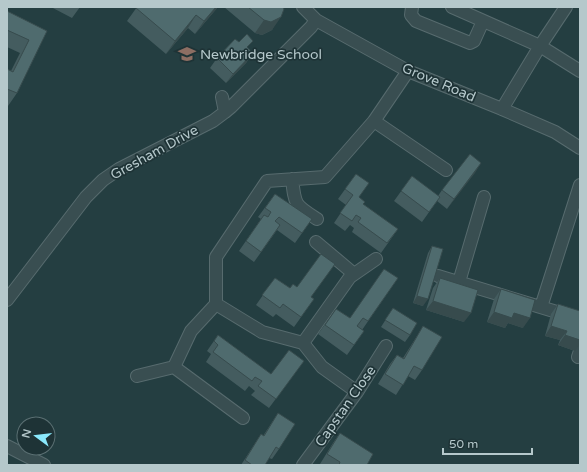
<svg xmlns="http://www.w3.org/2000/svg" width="587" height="472" font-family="'Varela Round',sans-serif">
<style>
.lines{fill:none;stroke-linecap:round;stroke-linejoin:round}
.minor-casing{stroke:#576b6e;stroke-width:14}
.minor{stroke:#394e51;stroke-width:12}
.wall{fill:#445c5f}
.shaded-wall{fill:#374b4d}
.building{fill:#4f6b6e;stroke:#374b4d}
.labels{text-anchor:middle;stroke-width:3.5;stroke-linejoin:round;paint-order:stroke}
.poi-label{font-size:14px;fill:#b5c8cb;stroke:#1e3336;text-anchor:start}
.street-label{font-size:14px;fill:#b5c8cb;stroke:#1e3336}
</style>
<rect width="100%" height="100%" fill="#243e41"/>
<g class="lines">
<g class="minor-casing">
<path id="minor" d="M303,7L316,20L408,71L502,109L555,132L580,148
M412,7L411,15L416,21L470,43L474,41L483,21
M452,7L540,46L580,71
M222,97L225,112
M502,109L540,46L566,7
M374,121L446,170
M292,179C295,206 295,205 317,219
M316,242L354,274
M376,259L350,277L303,343L262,332L216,304V257L267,181L325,177L374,121L408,71
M438,276L580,319
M459,282L484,197
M7,300L86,197L103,180L119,169L213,121L225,112L231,107L311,27L316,20
M216,304L191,331L174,367L243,418
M541,307L580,185
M303,343L322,367L357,392
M578,357L580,351
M137,376L174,367
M7,446L44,465
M303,465L357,392L386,346"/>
</g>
<use href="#minor" class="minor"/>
</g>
<path class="wall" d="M51,7H80L72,18Z
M137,7H218L195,34L188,28L166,54L127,21Z
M224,7H283L272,30L262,35L255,33Z
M7,11L47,31L17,93L8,106H7V69L11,71L20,53L7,47Z
M239,42L248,48L253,53L246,63L226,83L210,68L217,58Z
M481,163L447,209L437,201L422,222L394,201L412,176L438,196L442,190Z
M356,174L359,197L363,204L398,229L381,253L352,232L354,228L350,225L345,231L334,223L346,205L338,199Z
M275,194L312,219L295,243L277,230L254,262L239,251L261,219L258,217Z
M432,246L423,306L413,303L428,253Z
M275,278L290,288L311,297L314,299L294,327L276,314L273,317L256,305Z
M398,278L362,330L364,331L347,355L318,334L336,309L350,318Z
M440,278L464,322L426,310L433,288Z
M501,289L523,328L508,323L505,328L487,322L494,299Z
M558,304L575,351L558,345L560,340L545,336L551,314Z
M393,308L410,335L405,342L381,327Z
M423,326L422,370L415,380L408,376L396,395L378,384L390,364L397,355L403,358L417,336Z
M218,335L271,374L304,361L269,408L251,395L255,391L249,386L245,391L206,362L211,354L207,351Z
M278,413L279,449L272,459L269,458L265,465H241L261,434L263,436Z
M340,433L367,465H322L320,464L333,443Z"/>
<path class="shaded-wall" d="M216,7H218L195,34L204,21Z
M196,15L188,28L166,54L175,41Z
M281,17L272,30L262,35L255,33L264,20Z
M253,53L246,63L226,83L233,74Z
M481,163L475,173L447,209L454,199Z
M417,296L428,299L423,306L413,303Z
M433,301L471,313L464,322L426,310Z
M494,312L514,313L530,318L523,328L508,323L505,328L487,322Z
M551,326L567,331L560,340L545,336Z
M565,335L580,340V344L575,351L558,345Z"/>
<path class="building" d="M137,7H216L204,21L196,15L175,41L136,8Z
M248,7H283L284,9L281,17L271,22L264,20Z
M7,11L47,31L17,93L7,89V69L13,72L29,40L7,30Z
M247,34L253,41L247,47L253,53L233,74L217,58L235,39L239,42Z
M470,154L481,163L454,199L442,190Z
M356,174L369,183L359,197L365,202L363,204L398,229L387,243L358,222L361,218L356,215L352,221L340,213L353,195L345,189Z
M412,176L440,197L429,212L401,191Z
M275,194L312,219L302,233L279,217L275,221L280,225L261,252L246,241L264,215L268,217L271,212L265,208Z
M432,246L443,249L428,299L417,296Z
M321,254L335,264L311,297L314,299L301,317L283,304L280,308L262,295L275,278L290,288L293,284L297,287Z
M384,269L398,278L368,321L363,318L357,326L364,331L354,345L325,325L336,309L350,318Z
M440,278L478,290L471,313L433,301Z
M501,289L535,300L530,318L514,313L512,318L494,312Z
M558,304L580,311V340L565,335L567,331L551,326Z
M393,308L417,323L410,335L385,320Z
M423,326L442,337L422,370L414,366L403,385L385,374L397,355L404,359Z
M218,335L271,374L289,350L304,361L276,399L258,386L262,381L255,377L252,381L213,352L218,345L214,341Z
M278,413L295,424L279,449L276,447L265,465H252L245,460L261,434L264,436Z
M340,433L373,454L367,465H339L340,462L327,454Z"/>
<defs>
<g id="school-bare" transform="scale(1.38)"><path d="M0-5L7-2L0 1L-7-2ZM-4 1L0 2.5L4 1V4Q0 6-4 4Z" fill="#8d6e63" stroke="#1e3336" stroke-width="2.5" paint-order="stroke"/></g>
</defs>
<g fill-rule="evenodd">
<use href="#school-bare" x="187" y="54"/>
</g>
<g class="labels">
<g class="poi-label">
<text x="200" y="59">Newbridge School</text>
</g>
<g class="street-label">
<text transform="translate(439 82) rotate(23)" y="5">Grove Road</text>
<text transform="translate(154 152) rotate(-29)" y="5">Gresham Drive</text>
<text transform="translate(345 406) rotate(-55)" y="5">Capstan Close</text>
</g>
</g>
<rect width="587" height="472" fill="none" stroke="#b5c8cb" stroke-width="16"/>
<g transform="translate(36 436) rotate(285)"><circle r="19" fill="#1e3336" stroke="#5a6f72"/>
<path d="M0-3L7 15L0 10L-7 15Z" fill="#8ae9fc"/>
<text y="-6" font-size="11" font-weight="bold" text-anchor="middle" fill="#b5c8cb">N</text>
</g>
<path d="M443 448v6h89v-6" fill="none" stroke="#b5c8cb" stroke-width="2"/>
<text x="449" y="448" font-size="12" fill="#b5c8cb" stroke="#1e3336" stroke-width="3" paint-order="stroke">50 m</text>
</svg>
